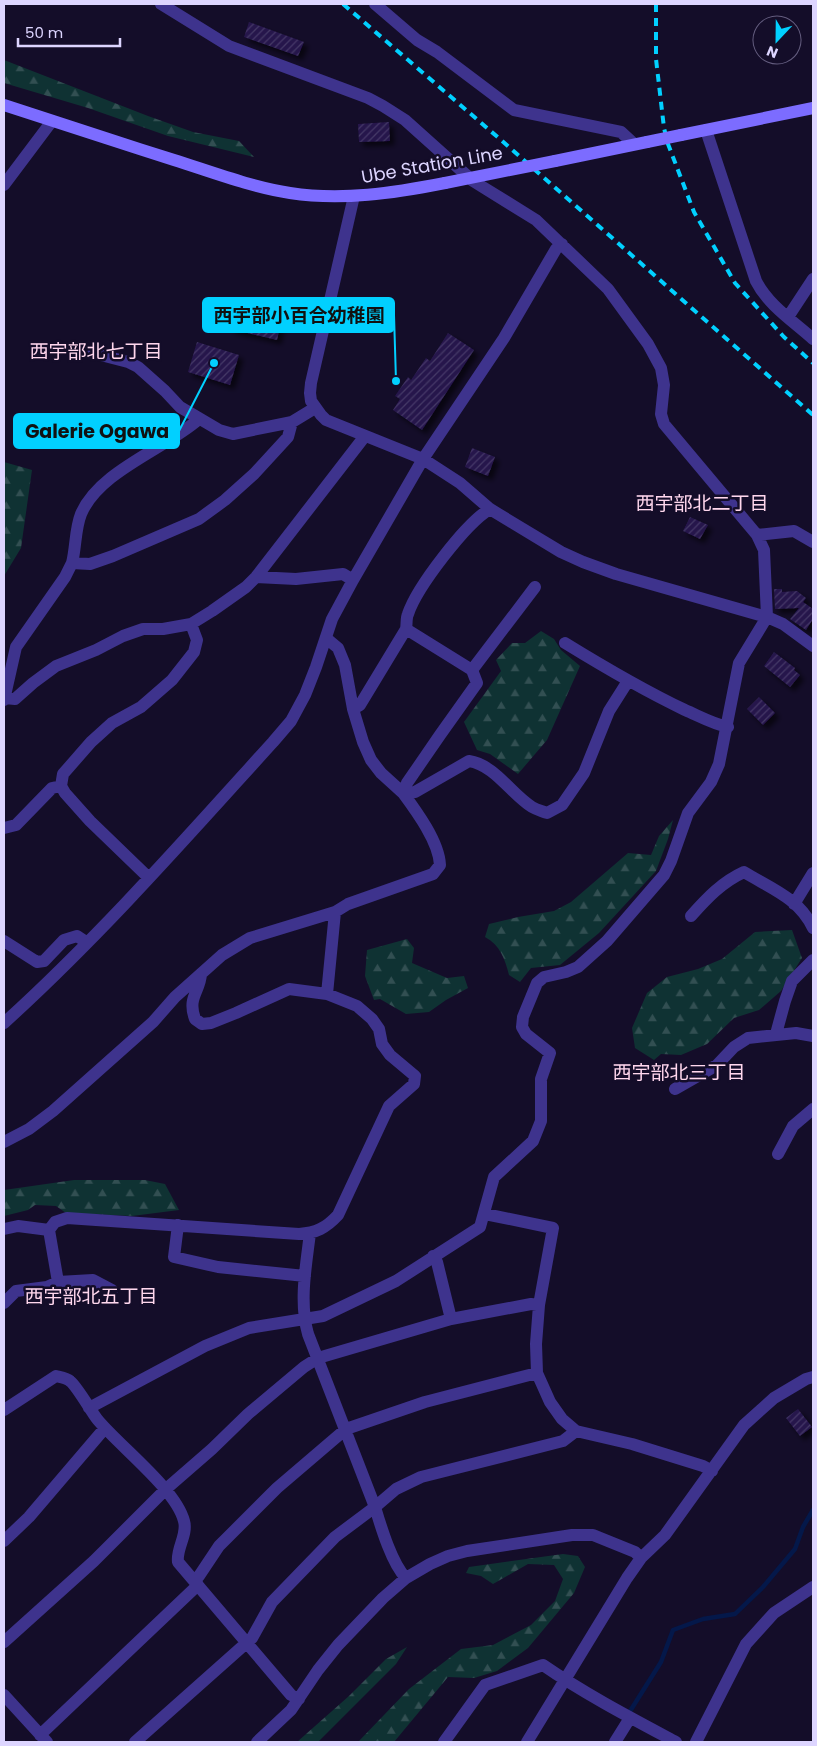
<svg xmlns="http://www.w3.org/2000/svg" width="817" height="1746" font-family="Poppins,'Noto Sans JP',sans-serif">
<style>
.forest{fill:url(#forest-firs)}
.lines{fill:none;stroke-linecap:round;stroke-linejoin:round}
.stream{stroke:#04184a;stroke-width:4.5}
.building{fill:url(#building-hatch);filter:url(#shadow)}
.minor{stroke:#3e338d;stroke-width:12}
.tertiary{stroke:#3e338d;stroke-width:12}
.secondary{stroke:#7c6cff;stroke-width:12}
.rail{stroke:#01d0ff;stroke-width:4;stroke-dasharray:8 6;stroke-linecap:butt}
.secondary-bridge{stroke:#7c6cff;stroke-width:12}
.labels{text-anchor:middle;stroke-width:5;stroke-linejoin:round;paint-order:stroke}
.street-label{font-size:18px;fill:#ddd5ff;stroke:#140d29}
.neighbourhood-label{font-size:19px;fill:#ffd7ed;stroke:#140d29}
.leader{fill:none;stroke:#01d0ff;stroke-width:2}
.callout-dot{fill:#01d0ff;stroke:#140d29;stroke-width:2}
.callout{fill:#01d0ff;stroke:#01d0ff;stroke-width:2}
.callout-label{font-size:19px;text-anchor:middle;font-weight:bold;fill:#111}
</style>
<defs>
<pattern id="forest-firs" width="22" height="20" patternUnits="userSpaceOnUse" patternTransform="scale(1.25)"><rect width="22" height="20" fill="#0f3233"/><path d="M5 1l3.5 6h-7zM16 11l3.5 6h-7z" fill="#324f52"/></pattern>
<pattern id="building-hatch" width="6" height="6" patternUnits="userSpaceOnUse" patternTransform="scale(1.25)"><rect width="6" height="6" fill="#26174c"/><path d="M-1 1l2-2M0 6l6-6M5 7l2-2" fill="none" stroke="#453867"/></pattern>
<filter id="shadow"><feDropShadow dx="4.5" dy="4.5" stdDeviation="2.5" flood-color="#0009"/></filter>
</defs>
<rect width="100%" height="100%" fill="#140d29"/>
<path class="forest" d="M4,60L148,116L193,132L239,141L254,157L168,136L88,108L4,83Z
M4,462L32,470L21,548L4,576Z
M541,631L554,639L561,650L580,666L547,740L518,774L490,754L477,750L464,722L501,671L496,660L512,643H525Z
M673,820L668,839L656,871L599,933L560,965L531,968L520,982L509,975C505,959 500,945 485,937L489,924L518,917L554,911L571,902L628,853L651,855L659,836Z
M792,930L802,958L781,991L759,1010L734,1018L707,1044L681,1055L661,1054L654,1060L635,1048L632,1028L647,993L667,977L698,969L722,959L755,932Z
M407,939L414,948L412,963L447,978L464,976L468,988L446,1000L429,1012L406,1014L380,999L374,1000L365,976L367,950Z
M74,1180H145L165,1184L179,1210L132,1216L66,1213L56,1206L35,1205L28,1210L4,1216V1190Z
M563,1554L578,1556L585,1567L574,1593L528,1648L497,1671L474,1678L448,1677L394,1742H358L409,1689L461,1649L493,1645L531,1625L555,1601L563,1579L554,1565L528,1564L493,1584L481,1576L466,1573L469,1567Z
M407,1647L396,1664L318,1742H297L349,1696L386,1659Z"/>
<g class="lines">
<path class="stream" d="M627,1716L661,1662L673,1630L703,1619L735,1614L763,1587L795,1549L803,1527L813,1510"/>
</g>
<path class="building" d="M249,22L304,42L298,56L244,37Z
M389,122L390,141L359,142L358,124Z
M235,307L282,318L277,340L230,329Z
M448,333L474,350L422,430L393,410L400,399L395,396L408,377L411,380L426,358L430,361Z
M197,342L239,355L230,385L188,372Z
M472,448L495,457L488,476L465,467Z
M690,517L708,525L700,539L683,531Z
M774,589H782V592L797,591L806,598L803,602L813,609V619L806,630L790,619L799,608L775,609Z
M774,652L795,668L794,670L800,675L790,687L764,666Z
M759,697L775,713L763,725L747,709Z
M798,1409L812,1427L800,1436L786,1418Z"/>
<g class="lines">
<path class="minor" d="M375,4L417,40L437,52L514,110L621,132L634,144
M706,130L756,281C768,305 793,321 813,339
M4,185L52,121
M354,196L311,383L310,393L311,401L321,415L326,420L423,459L460,483L490,509L561,552L583,562L616,574L767,617L783,624L813,646
M788,317L813,279
M93,353L128,362L138,367L165,391L180,407L219,430L233,434L292,422
M757,535L794,531L813,542
M72,563C76,547 75,529 81,514C99,471 165,449 199,419
M256,577L296,579L343,574L353,580
M406,629L472,670
M326,638L338,648L345,665L353,709L363,742L371,760L381,773L403,793L415,792L469,761C495,765 511,794 532,807C537,810 542,811 547,813L562,805L584,773L609,711L628,681
M565,643C604,667 643,690 685,710C699,716 713,724 728,727
M5,698L15,699L33,683L56,666L96,650L123,636L143,629H163L191,624L212,611L246,587L256,577L365,436
M4,700L16,647L65,577L72,563L90,564L113,556L199,519L225,500L254,474L288,437L292,422L315,408
M353,709L360,705L406,629C407,624 406,618 408,614C417,587 466,523 490,509
M4,828L16,825L52,788L61,786
M149,878L90,821L65,793L61,786L63,774L91,742L112,723L141,707L172,680L194,652L197,640L191,624
M794,904L813,873
M691,916C707,898 722,882 744,872C770,888 799,898 813,928
M4,941L37,962L44,961L64,940L77,936L86,942
M327,994L335,912
M4,1023C100,936 186,838 273,742L291,721L305,695L316,667L332,619L353,580L423,459L504,338L556,249L562,244
M776,1034L785,1001L792,981L813,960
M675,1089L717,1065L734,1047L748,1038L796,1033L813,1036
M4,1142L29,1129L53,1111L153,1022L175,997L222,955L250,938L335,912L348,904L433,874L440,865C439,842 417,812 403,793L407,783L440,735L477,683L472,670L535,587
M778,1154L793,1126L813,1109
M485,1214L553,1228L539,1305L536,1344L537,1373L550,1402L562,1419L576,1431L632,1444L703,1466L712,1471
M178,1225L174,1257L218,1267L305,1276
M4,1229L18,1226L49,1230L55,1222L67,1218L299,1234C316,1233 326,1228 338,1215L389,1106L414,1084L415,1076L390,1055L382,1044L379,1029L372,1019L357,1006L327,994L289,989L236,1013L211,1023L202,1024L195,1019C187,997 200,992 201,974
M49,1230L58,1282
M310,1233C306,1266 299,1302 308,1334L375,1507C381,1527 392,1564 406,1578
M433,1256L437,1262L451,1319
M4,1303L16,1291L47,1287L58,1282L93,1280L112,1290
M89,1408L205,1346L249,1328L323,1316L396,1281L480,1227L494,1177L533,1141L541,1121V1079L550,1053L526,1034L522,1027L523,1017L537,983L544,977L566,972L578,967L607,941L664,875L671,861L688,813L711,782L719,764L739,663L767,617L764,550L757,535L664,424L661,414L664,385L661,368L648,344L608,289L536,220L473,181L405,120L383,106L368,98L229,46L161,4
M4,1410L56,1376C60,1377 67,1378 70,1381C76,1385 91,1411 97,1419C119,1446 176,1489 184,1521C188,1535 176,1548 178,1562L291,1695L299,1699
M4,1541L29,1517L105,1428
M194,1580L199,1576L219,1546L277,1488L346,1429L425,1402L537,1373
M4,1642L94,1561L166,1489L212,1449L248,1414L304,1367L318,1358L451,1319L531,1304L539,1305
M4,1695L47,1742
M40,1735L198,1585
M135,1742L252,1638L272,1602L335,1537L375,1507L396,1489L421,1477L563,1441L576,1431
M257,1742L291,1710L318,1670L338,1645L383,1598L406,1578L430,1564L448,1556L467,1551L572,1535H593L635,1552L641,1558
M444,1742L485,1685L543,1665C585,1694 631,1718 676,1742
M527,1742L627,1578L641,1558L665,1535L744,1425L774,1398L806,1379L813,1377
M615,1742L630,1718"/>
<path class="tertiary" d="M696,1742L746,1644L774,1613L813,1587"/>
<path class="secondary" d="M4,105C60,123 117,142 174,160C212,172 251,187 290,193C342,201 394,193 445,183
M681,135L813,108
M555,161L647,142"/>
<path class="rail" d="M343,4L501,140L813,415
M656,4V59L664,128L668,144L694,212L735,283L784,337L813,363"/>
<path class="secondary-bridge" d="M647,142L681,135
M445,183L555,161"/>
</g>
<g class="labels">
<g class="street-label">
<text transform="translate(432 165) rotate(-10)" y="6">Ube Station Line</text>
</g>
<g class="neighbourhood-label">
<text x="96" y="358">西宇部北七丁目</text>
<text x="702" y="510">西宇部北二丁目</text>
<text x="679" y="1079">西宇部北三丁目</text>
<text x="91" y="1303">西宇部北五丁目</text>
</g>
</g>
<path class="leader" d="M396 381L394 315M214 363L179 431"/>
<g class="callout-dot">
<circle cx="396" cy="381" r="5"/>
<circle cx="214" cy="363" r="5"/>
</g>
<g class="callout">
<rect x="203" y="298" width="191" height="34" rx="5"/>
<rect x="14" y="414" width="165" height="34" rx="5"/>
</g>
<g class="callout-label">
<text x="299" y="322">西宇部小百合幼稚園</text>
<text x="97" y="438">Galerie Ogawa</text>
</g>
<rect width="817" height="1746" fill="none" stroke="#ddd5ff" stroke-width="10"/>
<g transform="translate(777 40) rotate(202)"><circle r="24" fill="#140d29" stroke="#645d7f"/>
<path d="M0-4L9 19L0 12L-9 19Z" fill="#01d0ff"/>
<text y="-8" font-size="14" font-weight="bold" text-anchor="middle" fill="#ddd5ff">N</text>
</g>
<path d="M18 38v8h102v-8" fill="none" stroke="#ddd5ff" stroke-width="2.5"/>
<text x="25" y="38" font-size="15" fill="#ddd5ff" stroke="#140d29" stroke-width="4" paint-order="stroke">50 m</text>
</svg>
